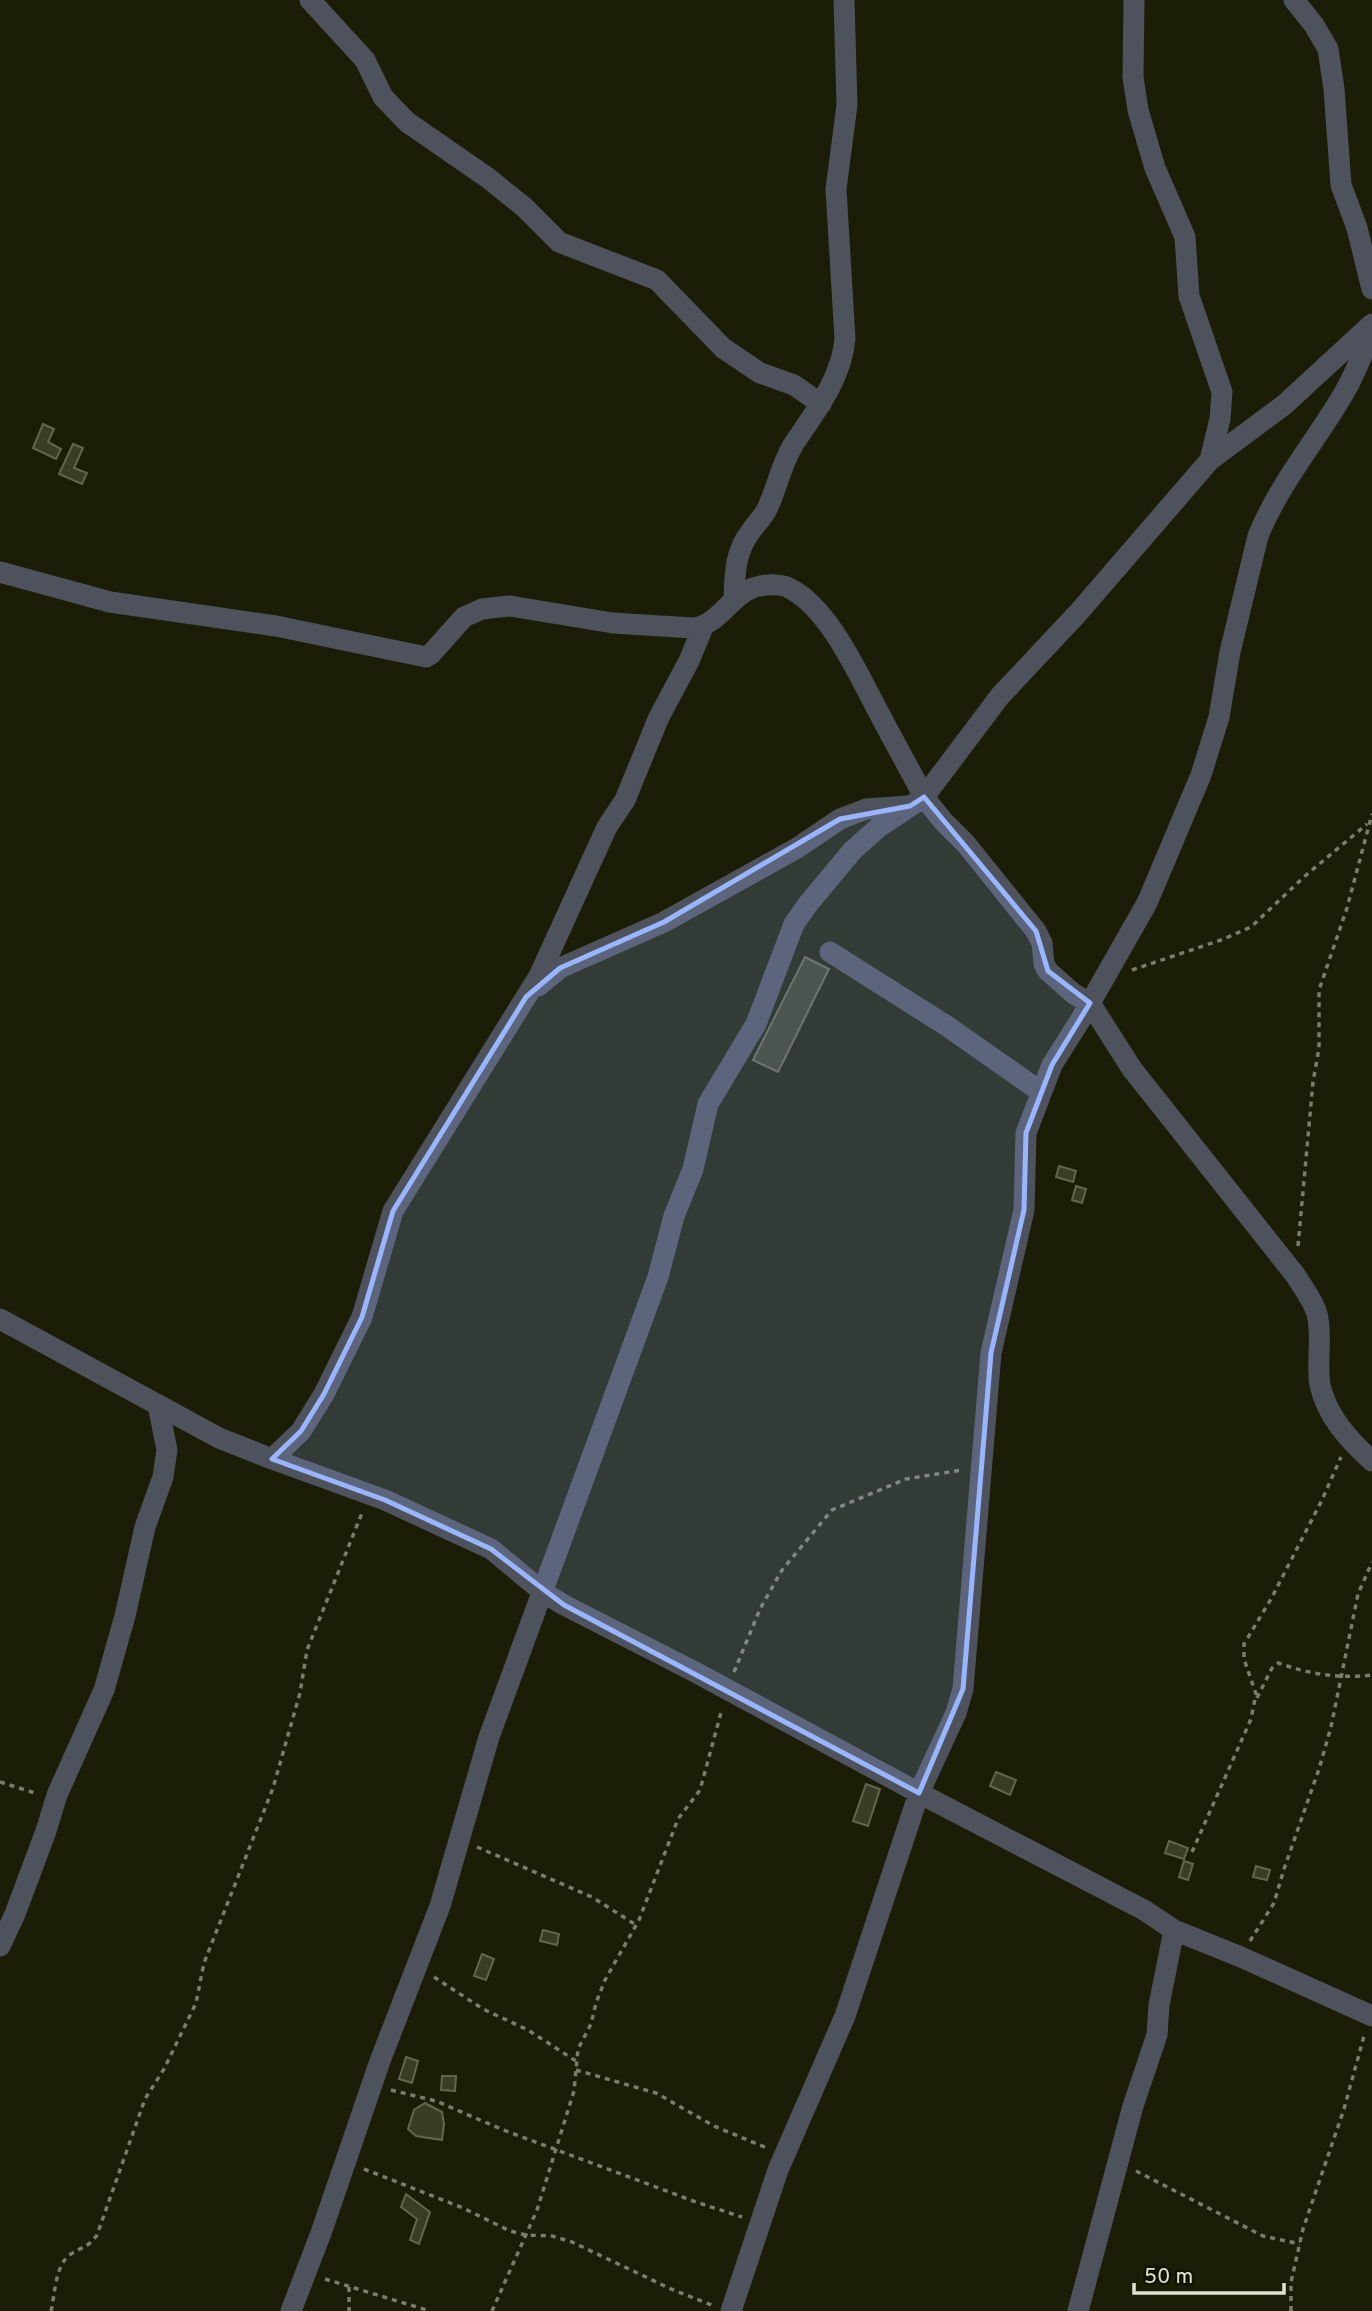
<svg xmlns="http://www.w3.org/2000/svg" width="1372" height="2311" font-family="Overpass,sans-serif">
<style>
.building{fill:#3a3c25;stroke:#63664d;stroke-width:2}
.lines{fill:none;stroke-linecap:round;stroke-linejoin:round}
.path{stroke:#7b7d6a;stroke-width:3.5;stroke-dasharray:5 5;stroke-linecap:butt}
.minor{stroke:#4e525c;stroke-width:21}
.marked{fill:#98b5fd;fill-opacity:0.2;stroke:#98b5fd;stroke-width:5;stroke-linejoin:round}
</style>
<rect width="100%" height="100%" fill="#1b1d06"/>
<path class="building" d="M43,424L54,429L48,442L61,449L56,459L33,448Z
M73,444L83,448L74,468L87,473L82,484L59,474Z
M805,957L829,969L778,1072L753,1060Z
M1059,1166L1076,1171L1073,1182L1056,1177Z
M1076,1186L1086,1189L1082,1203L1072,1200Z
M996,1772L1016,1780L1010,1795L990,1786Z
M866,1784L880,1789L868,1826L853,1821Z
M1169,1841L1188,1848L1184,1859L1165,1853Z
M1184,1861L1193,1864L1188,1880L1179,1877Z
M1256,1866L1270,1870L1267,1880L1253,1877Z
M543,1930L559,1934L557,1945L540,1941Z
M482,1954L494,1959L486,1980L474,1976Z
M406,2057L418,2061L412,2083L399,2079Z
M442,2076H456L455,2091L441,2090Z
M425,2103L442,2112L444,2124L442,2140L416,2136L408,2129L414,2110Z
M406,2194L430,2212L419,2244L410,2240L417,2219L401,2207Z"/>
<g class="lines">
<path class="path" d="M1132,970L1221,940L1251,927L1305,876L1367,824
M1298,1246L1313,1082L1319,1048V990L1347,908L1372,814
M734,1672L760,1609L782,1570L832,1510L906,1479L962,1470
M1257,1698L1272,1668L1278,1663C1310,1674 1338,1679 1372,1675
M0,1782L38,1794
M477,1847L592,1897L636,1925
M1192,1852L1251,1719L1256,1694L1244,1659V1644L1271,1599L1322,1500L1341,1457
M1250,1941L1274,1903L1284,1869L1319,1769L1331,1727L1358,1594L1372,1562
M434,1977L483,2009L528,2030L576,2061
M576,2070L656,2093L714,2126L767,2148
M391,2090L436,2101L501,2129L693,2201L742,2217
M364,2169L463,2208L510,2231L526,2235L552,2236L572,2242L671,2289L714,2306
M1136,2171L1263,2236L1300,2244
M325,2279L430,2311
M349,2287V2311
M51,2311C55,2295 55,2264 71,2254C83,2246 88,2248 97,2235L145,2099L164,2069L196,2003L204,1963L273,1788L300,1693L307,1650L362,1513
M492,2311L537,2210L574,2091L578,2049L591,2024L596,2003L605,1980L639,1920L678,1819L700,1790L722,1709
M1291,2311V2282L1303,2229L1344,2109L1364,2036"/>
<path class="minor" d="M310,0L365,60L383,97L407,122L488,178L524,207L559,242L657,280L723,348L760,373L794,385L821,404
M1134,0L1133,77L1138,110L1155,168L1185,237L1189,296L1222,392L1220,419L1210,460
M1294,0L1314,25L1328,49L1334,89L1341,185L1357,228L1372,289
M0,572L110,602L276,626L426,657L431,654L464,617L482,609L510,606L613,623L693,628C721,625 731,591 760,586C769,584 783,584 791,589C830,610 858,674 878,711C893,740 909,768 924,797L943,821L966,844L1036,931L1042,943L1044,964L1048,971L1074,994L1090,1003L1132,1069L1296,1276C1303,1288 1313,1300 1317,1314C1323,1337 1316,1362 1320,1385C1327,1417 1350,1441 1372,1461
M734,597C735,572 735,552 751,531C756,524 763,517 767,509C777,488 781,465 793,445C815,412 841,380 845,339L836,189L847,105L844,0
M830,952L947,1026L1041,1092
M538,986L560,968L664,922L797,848L840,819L866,809L907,806
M0,1319L219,1438L272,1459L385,1500L491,1549L543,1592L564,1605L695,1672L919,1793L1144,1910L1174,1930L1241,1957L1372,2016
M272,1459L301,1431L324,1394L362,1317L393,1211L539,976L607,827L625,800L659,717L689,661L703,627
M0,1946L15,1914L46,1831L57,1795L104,1690L125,1616L145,1527L163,1477L167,1450L158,1405
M291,2311L321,2233L380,2061L440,1906L489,1737L658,1277L674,1216L693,1169L708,1104L756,1024L794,924L808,904L853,850L879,827L924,797L1000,696L1078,613L1210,460L1284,405L1372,324
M731,2311L778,2170L845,2016L919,1793L956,1713L963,1689L991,1353L1024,1210L1026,1133L1052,1065L1081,1019L1147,903L1201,775L1219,717L1230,652L1258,536C1279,484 1316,441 1344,393C1356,372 1364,351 1372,329
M1078,2311L1133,2106L1157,2035L1159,2005L1174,1930"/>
</g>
<path class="marked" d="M924,797L1036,931L1048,971L1090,1003L1052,1065L1026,1133L1024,1210L991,1353L963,1689L919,1793L564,1605L491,1549L385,1500L272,1459L301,1431L324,1394L362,1317L393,1211L526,997L560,968L664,922L840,819L910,806Z"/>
<path d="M1134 2283v10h150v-10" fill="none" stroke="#e0e2d4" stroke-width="3.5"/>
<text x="1144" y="2283" font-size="21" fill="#e0e2d4" stroke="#121401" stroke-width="5" paint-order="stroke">50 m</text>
</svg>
